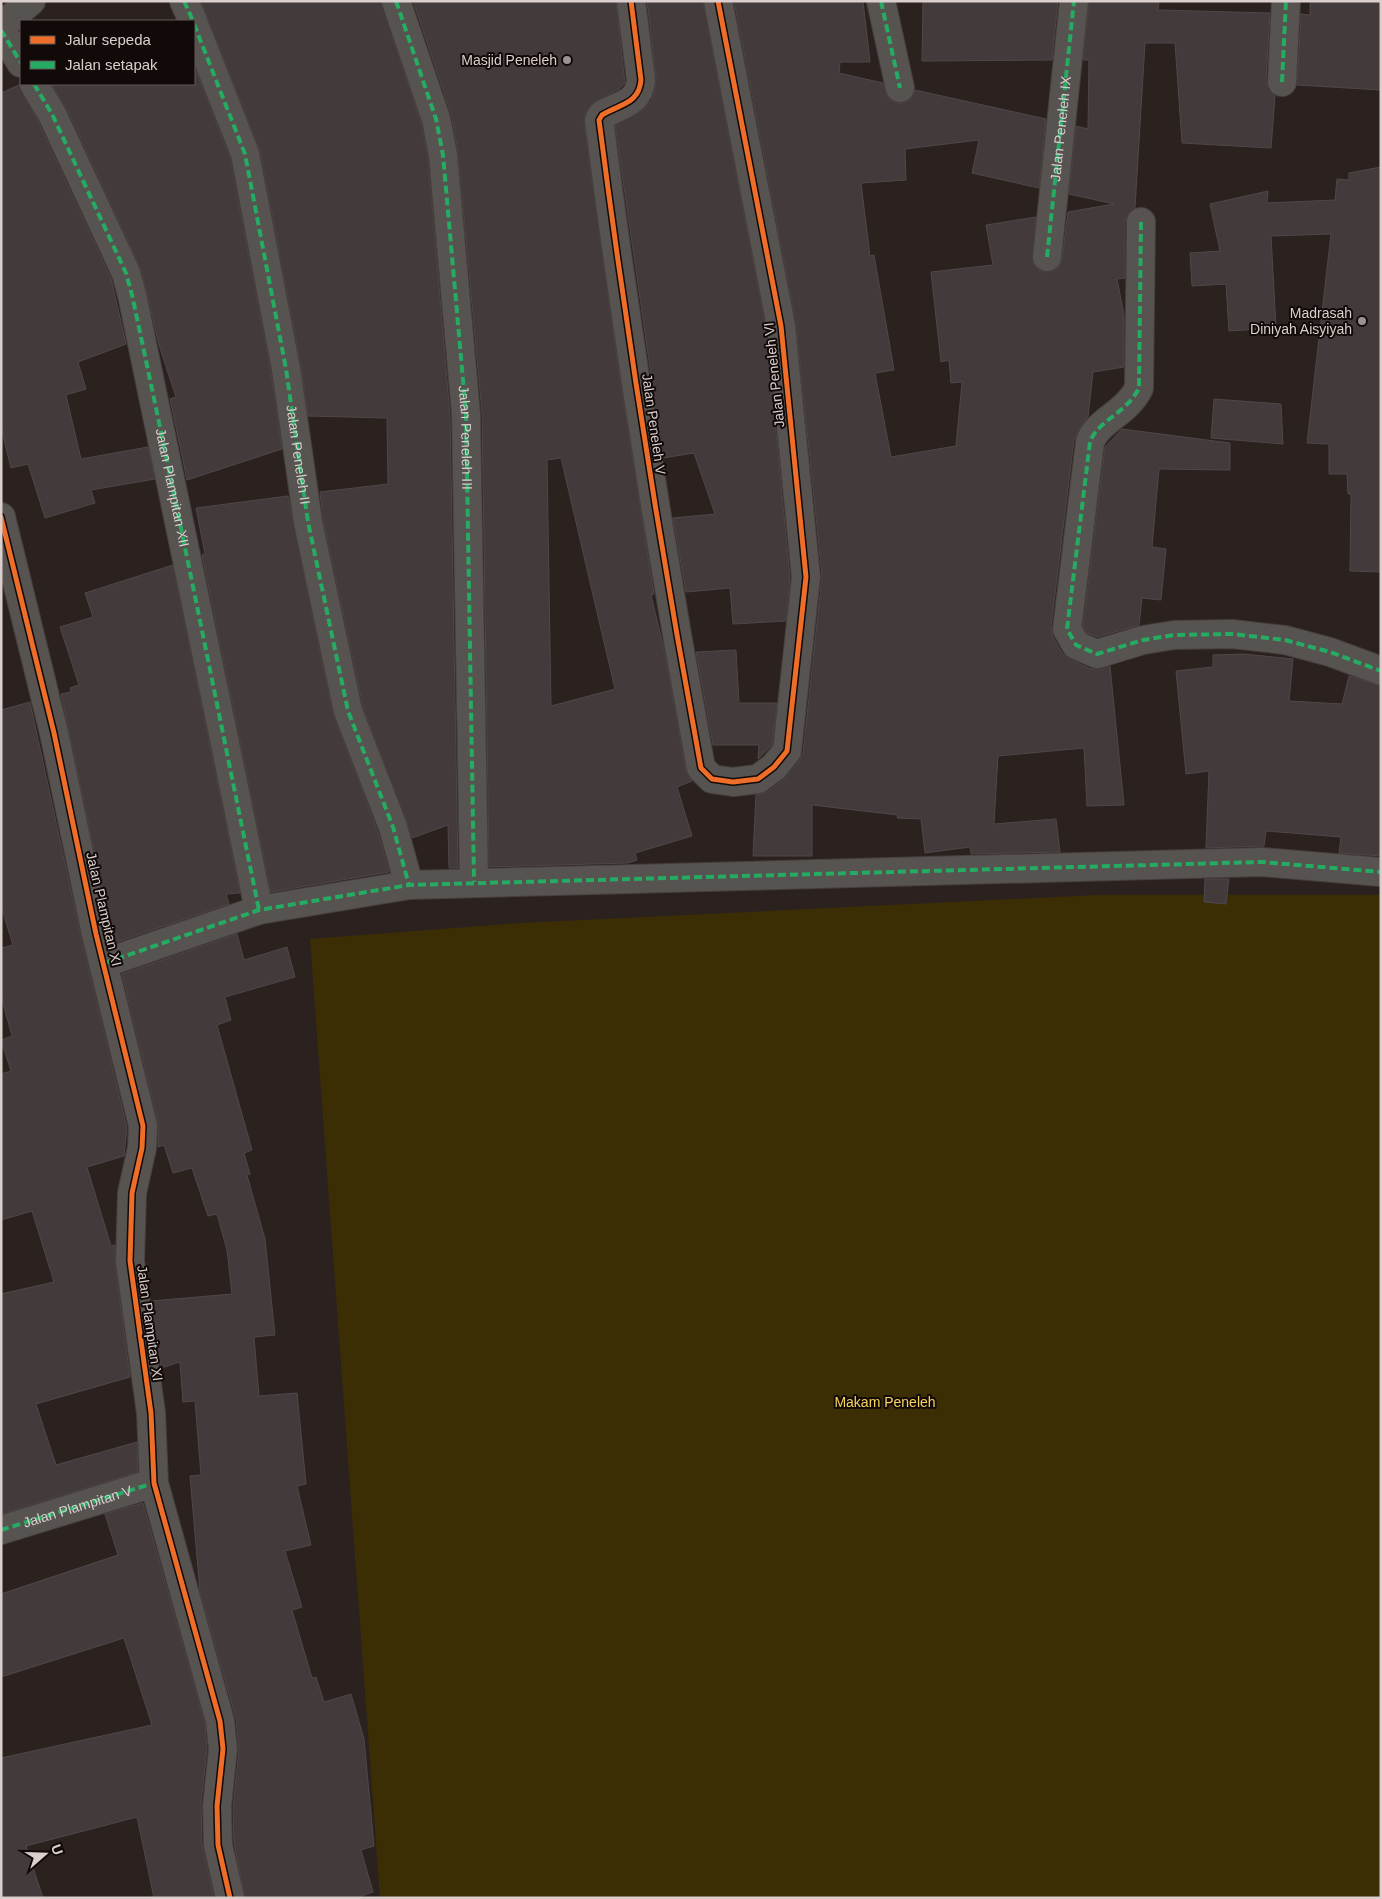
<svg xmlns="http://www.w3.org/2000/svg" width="1382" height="1899" font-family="Helvetica,sans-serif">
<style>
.green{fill:#3b2e05}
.building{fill:#433b3b;stroke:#4f4748;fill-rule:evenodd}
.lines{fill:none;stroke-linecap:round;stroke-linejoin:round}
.minor-casing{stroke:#463f3d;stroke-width:30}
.minor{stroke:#565351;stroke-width:28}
.quiet{stroke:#26ab63;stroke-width:4;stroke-dasharray:8 4;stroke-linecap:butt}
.cycleway-casing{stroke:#110a09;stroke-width:8}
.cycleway{stroke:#ee6e29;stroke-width:5}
.poi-dot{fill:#9d9291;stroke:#110a09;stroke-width:2}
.labels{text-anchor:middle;stroke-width:4;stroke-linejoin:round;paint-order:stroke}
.poi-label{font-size:14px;fill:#dbcfce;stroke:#110a09;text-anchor:end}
.street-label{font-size:14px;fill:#dbcfce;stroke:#110a09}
.park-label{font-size:14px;fill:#f9d45c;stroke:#110a09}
</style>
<rect width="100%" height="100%" fill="#2b2220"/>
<path class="green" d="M1097,895H1381V1898H380L310,939L520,923Z"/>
<path class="building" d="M201,1H381L421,123L428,157L450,415L458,868H449L448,825L412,838L363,707L323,519L320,492L388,484L387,418L308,416L301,366L260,151Z
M413,1H616L625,83L619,89L594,102L586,112L584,122L618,366L654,594L651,595L665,654L686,771L692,781L677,787L692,836L635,853L637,860L628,863L489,867L482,413L458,152L451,114ZM561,458L615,689L551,706L547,460Z
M647,1H703L766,328L790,577L786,621L733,624L730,588L686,592L673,518L715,514L694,453L663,458L615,125L642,111L651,101L655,91L656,78Z
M734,1H863L870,62H840L839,73L883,83L888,98L896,103H903L910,100L915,90L1046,119L1039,188L972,173L979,140L905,149L906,180L861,183L870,256L874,255L894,370L875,373L891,457L956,446L962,382L951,383L949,360L941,362L931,272L993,265L986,225L1036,217L1033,263L1038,270L1045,272L1053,271L1059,267L1062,259L1068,212L1114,204L1069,194L1076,126L1088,129L1089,60H1083L1089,1H1159L1158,10L1270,13L1266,81L1268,90L1275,96L1271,148L1182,143L1175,43H1145L1135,208L1128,214L1125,222V278L1117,279L1124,315V367L1093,372L1088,417L1080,428L1074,440L1051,627L1053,637L1062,653L1069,659L1091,669L1110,666L1124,805L1087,806L1084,748L998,756L994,824L1056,819L1060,852L971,854L970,847L925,853L921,819L897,818L898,815L812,805V856H753L756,795L767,792L784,779L799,761L803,753L822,576L796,323Z
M923,1H1058L1052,60L922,61Z
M1310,1H1381V90L1297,85L1301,14L1310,15Z
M194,66L230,158L271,372L282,449L187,480L170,399L176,397L159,345L141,269L66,107L52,84H194Z
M19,85L38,121L111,278L126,344L78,362L86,389L66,395L81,459L148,447L155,479L91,490L95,503L45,518L28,464L11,468L1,427V93Z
M1381,167V572L1350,571L1351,494H1348L1347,474H1329V444L1307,443L1331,234L1271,236L1276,328L1229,331L1226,284L1192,286L1190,253L1220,251L1210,204L1268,191L1267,203L1335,200L1337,179L1349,180V173Z
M1214,399L1281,404L1283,444L1211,438Z
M1122,429L1230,443V470L1159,469L1152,547L1166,549L1161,600L1142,598L1139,625L1098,637L1087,633L1083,626L1105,447Z
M288,496L333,714L378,832L389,872L271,892L202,555L205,554L196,508Z
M173,565L240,893L226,894L229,904L114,943L61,694L71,692L70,688L79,685L60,627L93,617L85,593Z
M736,650L739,703H777L772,745L758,759L759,745H713L696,652Z
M1244,654L1293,659L1289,701L1342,704L1349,676L1381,686V856L1339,853L1341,837L1266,831L1264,846L1206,848L1209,771L1186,774L1176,671L1213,667V655Z
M30,702L81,937L127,1128L124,1156L87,1167L111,1246L115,1245V1263L130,1377L36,1404L56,1465L137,1442L138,1472L1,1514V1294L54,1282L32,1211L1,1220V1074L11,1071L1,1040L12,1036L1,996V948L13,945L1,906V710Z
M1205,879H1229L1226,904L1204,902Z
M237,934L244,960L287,947L295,977L225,997L231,1020L217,1025L252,1150L244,1153L250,1174L247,1175L265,1239L275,1335L254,1337L259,1396L297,1393L306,1484L297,1486L311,1545L285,1551L302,1607L292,1610L312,1678L316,1677L324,1702L351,1694L364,1739L374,1846L361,1850L373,1892L356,1898H245L234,1843L233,1807L239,1750L236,1719L200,1592L190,1476L201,1475L195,1401L183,1402L180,1362L161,1368L151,1301L232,1294L227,1250L217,1214L208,1216L192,1168L173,1173L164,1145L158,1147V1122L122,974Z
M143,1503L205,1724L207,1749L201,1804L202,1845L214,1898H154L137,1817L26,1846L43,1898H1V1758L152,1725L124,1638L1,1677V1594L118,1555L105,1514Z"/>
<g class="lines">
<g class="minor-casing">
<g id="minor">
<path d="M184,1L193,21"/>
<path id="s1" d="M396,1L436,119L443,155L466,414L474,882"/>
<path d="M631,1L641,80C639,104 620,104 602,115L599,120C627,337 661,553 701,768L712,779L733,782L758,779L774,767L787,751L806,577L781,326L718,1"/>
<path d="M881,1L900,88"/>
<path id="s2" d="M194,24L245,154L286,369L308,522L348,711L393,827L409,885"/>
<path d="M1,26L31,1"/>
<path d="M1,30L21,63"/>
<path d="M1282,82L1286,1"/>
<path id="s3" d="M34,84L52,114L126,273L132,295C176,500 217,705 259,910"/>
<path d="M1141,222L1139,388C1127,413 1097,421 1090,442L1067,629L1076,645L1097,654L1143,640L1174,635L1232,634L1285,640L1330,652L1381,671"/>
<path id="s4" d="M1047,257L1074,1"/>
<path d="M1,517L54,733L96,934L143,1126L142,1148L132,1193L130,1261L151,1413L154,1483L220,1721L223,1749L217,1806L218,1845L230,1898"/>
<path d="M105,963L259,910L409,885L1262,862L1381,872"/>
<path d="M1,1530L154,1483"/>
</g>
</g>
<use href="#minor" class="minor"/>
<g class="quiet">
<path d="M184,1L193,21"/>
<path d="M396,1L436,119L443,155L466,414L474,882"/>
<path d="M881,1L900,88"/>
<path d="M194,24L245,154L286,369L308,522L348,711L393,827L409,885"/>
<path d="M1,30L21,63"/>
<path d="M1282,82L1286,1"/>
<path d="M34,84L52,114L126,273L132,295C176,500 217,705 259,910"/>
<path d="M1141,222L1139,388C1127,413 1097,421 1090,442L1067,629L1076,645L1097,654L1143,640L1174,635L1232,634L1285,640L1330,652L1381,671"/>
<path d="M1047,257L1074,1"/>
<path d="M105,963L259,910L409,885L1262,862L1381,872"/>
<path id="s5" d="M1,1530L154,1483"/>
</g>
<g class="cycleway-casing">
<path id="cycleway" d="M631,1L641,80C639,104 620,104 602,115L599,120C627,337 661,553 701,768L712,779L733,782L758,779L774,767L787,751L806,577L781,326L718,1
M1,517L54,733L96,934L143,1126L142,1148L132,1193L130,1261L151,1413L154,1483L220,1721L223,1749L217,1806L218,1845L230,1898"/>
</g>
<use href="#cycleway" class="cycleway"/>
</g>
<g class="poi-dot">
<circle cx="567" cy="60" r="5"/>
<circle cx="1362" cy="321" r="5"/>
</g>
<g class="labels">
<g class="poi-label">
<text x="557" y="65">Masjid Peneleh</text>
<text x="1352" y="318">Madrasah<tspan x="1352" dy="16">Diniyah Aisyiyah</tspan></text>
</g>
<g class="street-label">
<text dy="5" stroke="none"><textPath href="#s4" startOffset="129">Jalan Peneleh IX</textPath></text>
<text transform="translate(774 375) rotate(-96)" y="5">Jalan Peneleh VI</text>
<text transform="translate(654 424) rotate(82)" y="5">Jalan Peneleh V</text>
<text dy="5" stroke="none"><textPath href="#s1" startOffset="445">Jalan Peneleh III</textPath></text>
<text dy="5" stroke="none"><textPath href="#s2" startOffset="445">Jalan Peneleh II</textPath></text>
<text dy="5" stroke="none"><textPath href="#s3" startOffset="430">Jalan Plampitan XII</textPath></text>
<text transform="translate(104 909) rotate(77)" y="5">Jalan Plampitan XI</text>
<text transform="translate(150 1323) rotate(82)" y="5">Jalan Plampitan XI</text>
<text dy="5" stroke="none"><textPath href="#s5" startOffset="80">Jalan Plampitan V</textPath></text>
</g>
<g class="park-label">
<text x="885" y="1407">Makam Peneleh</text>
</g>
</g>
<rect width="1382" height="1899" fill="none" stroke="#dbcfce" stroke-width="5"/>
<rect x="20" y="20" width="175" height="65" fill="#110a09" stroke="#625958"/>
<rect x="30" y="36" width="25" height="8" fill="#ee6e29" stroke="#625958"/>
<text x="65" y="45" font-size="15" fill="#dbcfce">Jalur sepeda</text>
<rect x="30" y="61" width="25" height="8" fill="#26ab63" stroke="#625958"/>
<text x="65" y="70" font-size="15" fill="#dbcfce">Jalan setapak</text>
<g transform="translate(45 1854) rotate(70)" stroke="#110a09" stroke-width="4" paint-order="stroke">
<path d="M0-4L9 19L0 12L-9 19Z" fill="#dbcfce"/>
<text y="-8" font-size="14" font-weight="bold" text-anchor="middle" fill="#dbcfce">U</text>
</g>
</svg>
